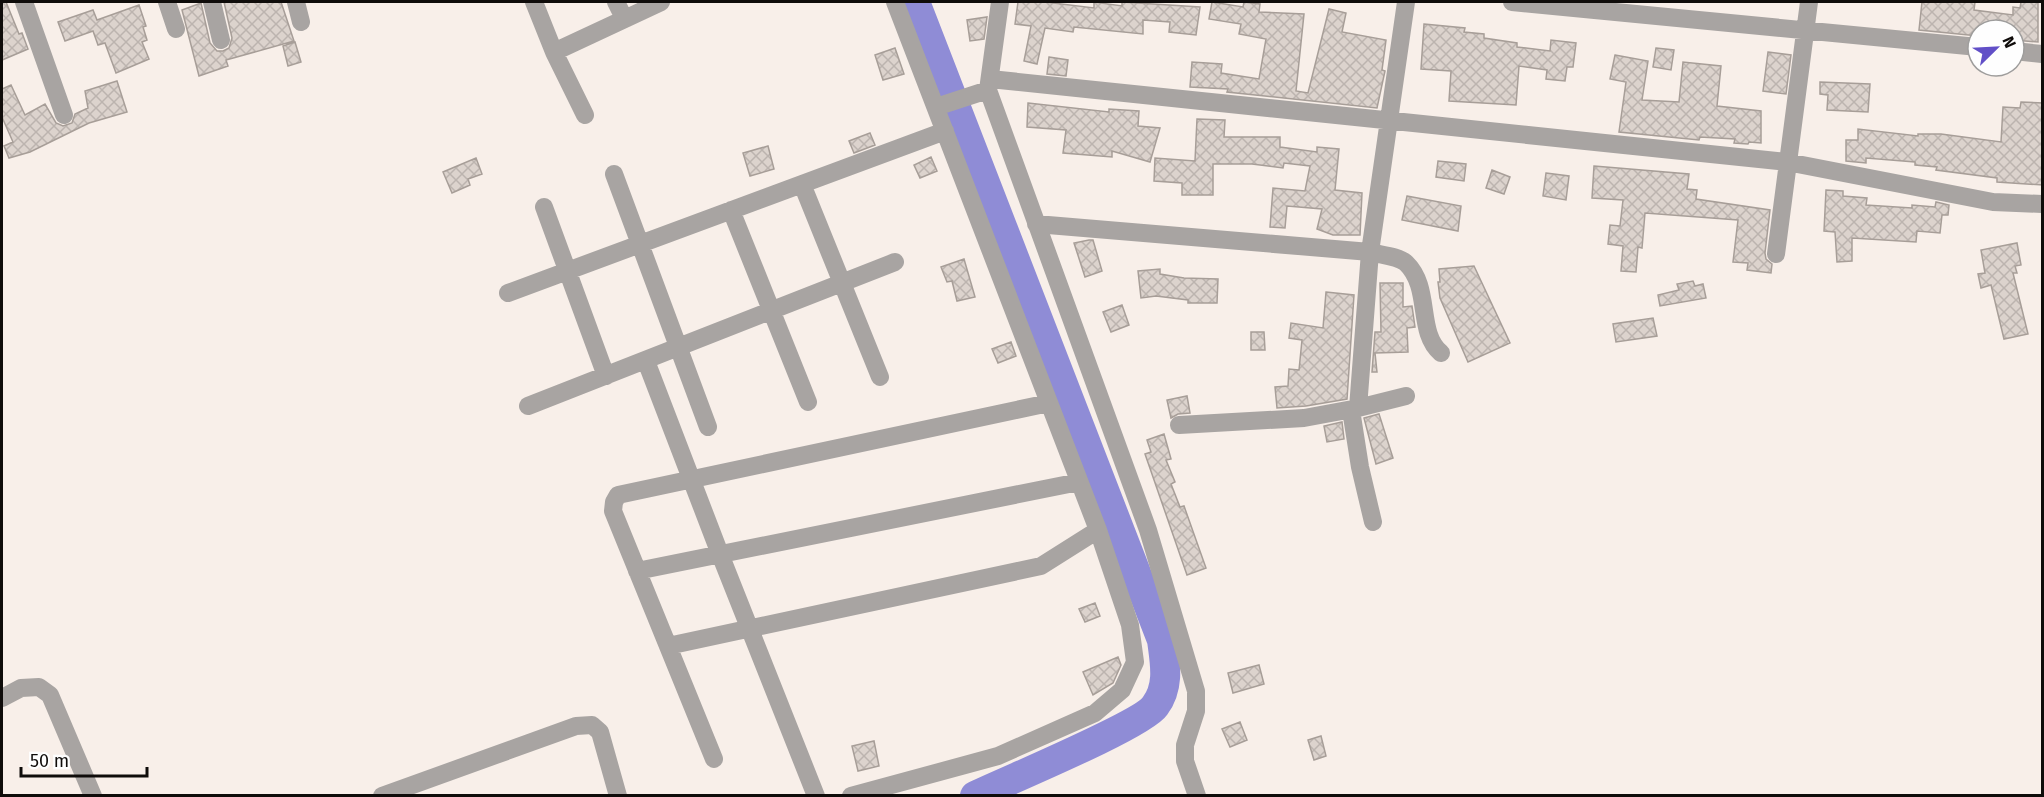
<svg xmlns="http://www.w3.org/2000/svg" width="2044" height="797" font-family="'Fira Sans',sans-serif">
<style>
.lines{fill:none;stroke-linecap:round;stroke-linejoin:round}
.river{stroke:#8f8cd6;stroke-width:30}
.building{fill:url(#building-cross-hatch);stroke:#a79e98;stroke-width:1.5}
.street{stroke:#a8a4a2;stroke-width:18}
</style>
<defs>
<pattern id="building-cross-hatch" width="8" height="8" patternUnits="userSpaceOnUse" patternTransform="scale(1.5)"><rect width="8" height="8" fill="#dcd3cd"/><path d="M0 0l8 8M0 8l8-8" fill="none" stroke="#bcb4af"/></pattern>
</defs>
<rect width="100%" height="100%" fill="#f8efe9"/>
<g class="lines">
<path class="river" d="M915,2L1162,640C1165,663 1170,686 1155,706C1142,725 1004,782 975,796"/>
</g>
<path class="building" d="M2,2H6L19,34L22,33L28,49L2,60Z
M224,2H281L294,41L226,60L228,66L199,76L182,10L201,3L210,43L217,51H223L229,48L232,38Z
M1018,2H1045L1094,8V2L1122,6V2L1200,7L1196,35L1169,32L1170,22L1143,20V34L1074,27L1073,32L1045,28L1037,64L1024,61L1031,26L1015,24Z
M1212,2L1243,7L1244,2L1260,4L1259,12L1304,14L1296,91L1308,93L1329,9L1346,13L1342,32L1386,40L1382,70L1385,71L1377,108L1227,92L1228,89L1190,87L1192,62L1222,64L1221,73L1259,79L1266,39L1239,34L1241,24L1209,19Z
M1922,2H1975L1974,10L2013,15V7L2020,8L2021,2H2038V42L2014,40V30H1978V36L1919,30Z
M139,5L146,26L143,27L147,40L142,42L149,59L116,73L105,43L98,45L93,31L65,41L58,22L93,10L97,20Z
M987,17L984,39L970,41L967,20Z
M1424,24L1465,28L1464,32L1484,34V38L1517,43V47L1550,51L1551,40L1576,43L1573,67H1567L1565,81L1546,79L1547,70L1519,66L1516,105L1449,101L1451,71L1421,69Z
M295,42L301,62L288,66L283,46Z
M895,48L904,74L883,80L875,55Z
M1656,48L1674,50L1671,70L1653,67Z
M1768,52L1791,55L1786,94L1763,91Z
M1615,55L1648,61L1642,100L1679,102L1683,62L1721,66L1717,106L1761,111V143L1749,142L1748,144L1734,143L1735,139L1700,137L1699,140L1619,132L1626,82L1610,79Z
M1049,57L1068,60L1066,76L1047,74Z
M117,81L127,112L89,123L30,152L9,158L4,146L13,142L2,117V89L11,85L25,115L45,104L56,123L63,126L72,123L75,114L88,108L85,91Z
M1820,82L1870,84L1868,112L1827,110L1828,95L1820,94Z
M2021,102L2043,103V185L1997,182V178L1936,170L1937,167L1915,165V162L1866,158V163L1846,161V140H1858V129L1918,136V134H1941L2001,142L2003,107L2020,108Z
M1028,103L1109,112V109L1139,111L1138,126L1160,128L1150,162L1112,151V157L1063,153L1066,130L1027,127Z
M1197,119L1225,120L1224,137H1280V147L1317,152V147L1339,149L1335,190L1362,193L1360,235H1333L1317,229L1322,209L1287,206L1285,228L1270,227L1273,188L1305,191L1310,166L1284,163L1283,168L1252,164H1213V195H1182V183L1154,181L1155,158L1195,161Z
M870,133L875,145L854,153L849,141Z
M768,146L774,169L750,176L743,153Z
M931,157L937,171L920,178L914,165Z
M476,158L482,174L468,179L470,185L452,193L443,172Z
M1438,161L1466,164L1464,181L1436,177Z
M1594,166L1689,174L1687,189L1697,190L1696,199L1770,210L1765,253L1766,259L1772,264L1771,273L1747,270L1748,263L1733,262L1738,220L1645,213L1642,248L1638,247L1636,272L1621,271L1623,246L1608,244L1610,225L1620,226L1623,200L1592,198Z
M1492,170L1510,177L1504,194L1486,188Z
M1546,173L1569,176L1566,200L1543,196Z
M1826,190L1843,191V196L1867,198L1866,205L1912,208V205L1935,207L1936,202L1949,205L1948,215H1942L1940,233L1917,231L1916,242L1852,238V261L1837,262L1835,232L1824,231Z
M1407,196L1461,206L1458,231L1402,220Z
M1089,240H1093L1102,271L1085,277L1074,243Z
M2017,243L2021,265L2015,266L2017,273H2013L2028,334L2004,339L1991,285L1981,288L1978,274L1985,273L1981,250Z
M964,259L975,297L957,301L952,281L947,282L941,267Z
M1474,266L1510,343L1468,362L1440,298L1438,282H1440L1439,269Z
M1160,269V274L1184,278L1218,279L1217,303H1188V300L1156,296L1141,298L1138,271Z
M1693,281L1695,286L1703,284L1706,298L1660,306L1658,295L1679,290L1677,284Z
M1380,283H1403V307L1412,306L1415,327L1407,328L1408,352L1375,353L1377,372H1372L1375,332H1381Z
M1326,292L1354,295L1347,399L1306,406L1277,408L1275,387L1288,386L1289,369L1299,370L1302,340L1289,338L1291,323L1323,328Z
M1122,305L1129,325L1111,332L1103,312Z
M1653,318L1657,336L1616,342L1613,324Z
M1251,332H1264L1265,350H1251Z
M1011,342L1016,356L998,363L992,349Z
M1187,396L1190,413L1178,414L1171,418L1167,400Z
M1379,414L1393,458L1376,464L1364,418Z
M1342,422L1344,439L1327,442L1324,426Z
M1164,434L1171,459L1166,460L1175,482L1171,484L1180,507L1184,506L1206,568L1187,575L1145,454L1151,452L1147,440Z
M1095,603L1100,616L1085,622L1079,609Z
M1118,657L1121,665L1113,683L1093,695L1083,672Z
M1259,665L1264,684L1233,693L1228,673Z
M1240,722L1247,740L1230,747L1222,729Z
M1321,736L1326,756L1314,760L1308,740Z
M874,741L879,766L858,771L852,746Z"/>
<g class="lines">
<path class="street" d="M24,2L64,115
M167,2L176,29
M212,2L221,40
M296,2L301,22
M534,2L554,52L585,115
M616,2L624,18
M1000,2L988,90L1148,530L1196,691V711L1185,745V761L1197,796
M1512,2L1978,47
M2014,51L2042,54
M554,52L661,2
M990,79L1787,162L1993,202L2042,204
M936,107L988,90
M614,174L708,427
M802,184L880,377
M544,207L606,376
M731,210L808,402
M1036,224L1370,252C1381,255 1398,256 1406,263C1432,288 1416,332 1441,353
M1776,254L1809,2
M508,293L945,131
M646,361L720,554L816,796
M528,406L895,262
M1358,408L1370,252L1406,2
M1351,410L1360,467L1373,522
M1179,425L1304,418L1358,408L1406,396
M637,571L1079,482
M668,646L1041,566L1098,530
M2,698L21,688L39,687L50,695L93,796
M714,759L613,511L614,502L618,495L1049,403
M382,796L576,726L592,725L600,732L618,796
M851,796L998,756L1095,713L1122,690L1135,662L1130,625L1098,530L895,2"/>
</g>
<rect width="2044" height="797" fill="none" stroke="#0f0c0a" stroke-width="6"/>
<g transform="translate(1996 48) rotate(66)"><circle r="28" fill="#fefefe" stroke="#9e9d9c" stroke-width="1.5"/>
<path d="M0-4.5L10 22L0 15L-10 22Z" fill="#614fc7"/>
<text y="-9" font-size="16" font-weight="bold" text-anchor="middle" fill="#0f0c0a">N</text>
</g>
<path d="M21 767v9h126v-9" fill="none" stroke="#0f0c0a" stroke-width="3"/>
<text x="30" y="767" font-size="18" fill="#0f0c0a" stroke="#fefefe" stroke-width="4.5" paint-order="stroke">50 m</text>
</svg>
